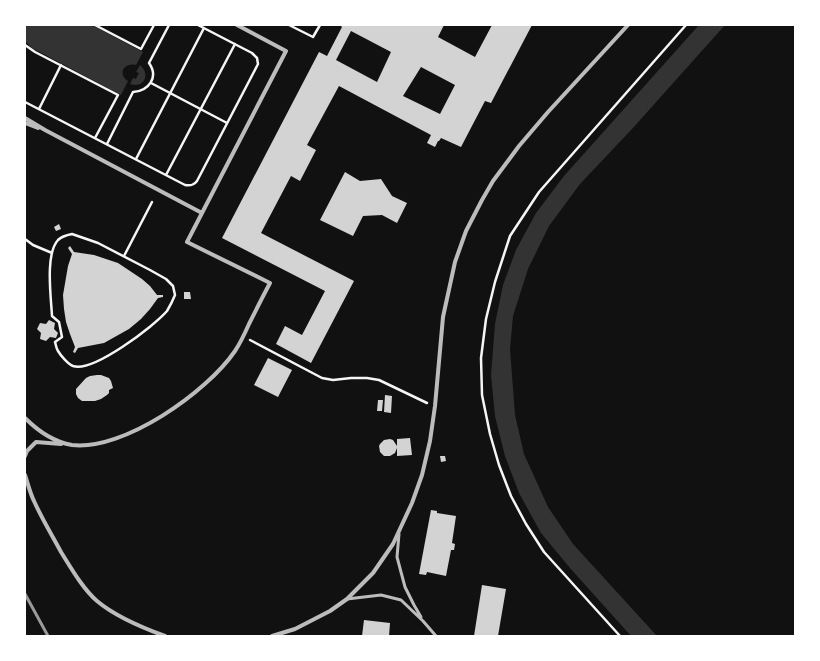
<svg xmlns="http://www.w3.org/2000/svg" width="820" height="661" font-family="Arial,sans-serif">
<style>
.water{fill:#333}
.building{fill:#d3d3d3;fill-rule:evenodd}
.lines{fill:none;stroke-linecap:round;stroke-linejoin:round}
.path{stroke:#f5f5f5;stroke-width:2.5}
.service{stroke:#bcbcbc;stroke-width:3}
.minor{stroke:#bcbcbc;stroke-width:4}
.rail{stroke:#9a9a9a;stroke-width:3}
</style>
<rect width="100%" height="100%" fill="#111"/>
<path class="water" d="M25,25H92L143,52L136,65C124,62 117,74 128,81L121,95L32,48L25,41Z
M699,25H725L632,129L580,184L549,226L528,269L513,316L510,349L515,415L524,454L548,507L573,544L657,636H631L570,568L541,533L519,493L505,456L495,416L491,375L495,324L503,285L516,250L536,213L564,176Z
M140,65C151,74 144,89 130,84L133,78L136,79L139,73L136,72Z"/>
<path class="building" d="M340,25H444L438,37L475,57L492,25H532L491,103L485,101L461,147L441,138L439,141H438L435,147L427,143L431,135L339,86L307,145L316,150L300,181L291,176L261,233L354,281L311,363L276,344L285,326L302,335L325,291L222,238L319,52L327,56L342,27ZM351,31L391,52L377,82L336,60ZM421,67L455,85L440,114L403,96Z
M345,172L360,181L381,179L392,196L407,203L397,223L382,215L363,216L353,236L320,220Z
M59,224L61,229L56,231L54,227Z
M70,246L74,252L94,255L118,263L142,279L150,286L157,295H163V297L158,298L150,309L141,319L129,329L104,343L78,348L75,353L73,352L75,347L70,334L66,322L64,309L63,295L68,266L72,254L68,248Z
M184,292H190L191,299H184Z
M49,320L55,323L54,329L58,333L56,338L50,337L46,341L40,339L41,333L37,329L40,323L46,324Z
M268,358L292,370L278,397L254,385Z
M97,375H101L109,378L111,381L113,388L109,390V393L107,395L101,399L95,401H82L78,398L76,394V389L86,378L90,376Z
M385,395L392,396L391,413L384,412Z
M378,400H383L382,411H377Z
M410,438L412,455L397,456V448L395,453L390,456H384L380,452L379,446L380,444L384,440L390,439L393,440L397,446V439Z
M440,456H445L446,461L441,462Z
M431,510L437,511V513L456,516L452,543L455,544L454,550H451L446,576L427,572L426,575L419,574Z
M482,585L506,589L498,636H474Z
M364,620L390,623L389,636H362Z"/>
<g class="lines">
<path class="path" d="M95,25L141,49L154,25
M289,25L313,37L320,25
M25,45L35,52L118,95L95,138
M151,83L227,123
M25,102L185,185C191,186 194,185 197,181L258,64L257,58L252,53L198,25
M39,109L61,65
M107,144L133,92C149,91 159,77 149,63L169,25
M136,159L204,28
M166,175L235,44
M72,234L98,243L150,270L166,279L173,286L175,295C173,300 170,306 167,311C154,326 93,373 73,366C68,364 61,356 58,351C56,348 56,345 55,342L62,337L59,322L52,316C51,297 45,254 58,240C62,236 67,235 72,234Z
M25,239L33,245L52,253
M124,256L152,202
M250,340L322,378L333,380L351,378H367L379,380L427,403
M620,636L544,552L526,524L511,496L499,465L490,434L482,395L481,358L486,319L495,282L510,236L539,192L686,25"/>
<path class="service" d="M399,534L397,557L405,587L414,605L421,617
M347,599L381,595L401,600L423,621L436,636"/>
<path class="minor" d="M25,118L45,130L202,213L286,51L237,25
M25,123L38,128
M25,418C38,431 54,442 72,445C124,451 207,392 235,351C241,342 245,333 249,324C256,310 263,296 270,283L187,242L202,213
M25,456L27,451L36,442L61,444
M25,475C28,484 30,493 34,501C42,519 52,535 61,552C71,568 83,589 97,601C116,617 143,628 165,636
M272,636L295,629L330,611L347,599L373,573L393,544L412,503L422,475L430,441L435,406L443,317L455,262L466,231L482,200L493,181L519,146L548,112L628,25"/>
<path class="rail" d="M25,594L48,636"/>
</g>
<rect width="820" height="661" fill="none" stroke="#ffffff" stroke-width="52"/>
</svg>
